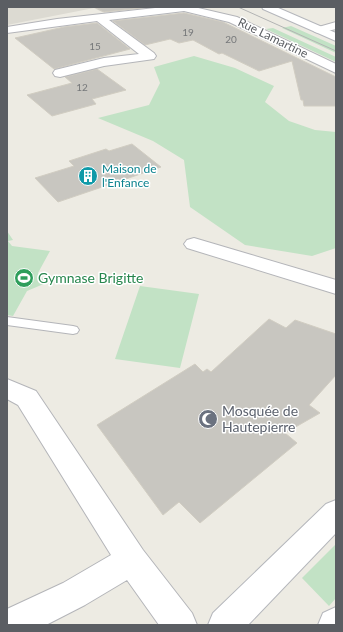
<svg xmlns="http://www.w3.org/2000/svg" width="343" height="632" font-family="Lato,sans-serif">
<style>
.education{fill:#dcdad2}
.green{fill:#c2e2c5}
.building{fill:#c8c6c0;stroke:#d1cdc2}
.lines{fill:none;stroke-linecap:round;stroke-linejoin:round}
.lane-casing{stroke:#b4b5b9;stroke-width:2}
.street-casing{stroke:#b4b5b9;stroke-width:2}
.secondary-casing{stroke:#b5b7bc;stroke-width:2}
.lane{fill:#fff;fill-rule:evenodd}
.street{fill:#fff;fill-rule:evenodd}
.secondary{fill:#fff;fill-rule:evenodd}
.tram{stroke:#b3b4b4;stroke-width:1}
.labels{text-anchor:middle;stroke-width:3;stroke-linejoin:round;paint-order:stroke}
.far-number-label{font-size:10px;fill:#76787a}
.far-street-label{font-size:12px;fill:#5b5e63;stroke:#fff}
.far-culture-label{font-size:12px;fill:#0d838f;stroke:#fff;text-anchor:start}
.leisure-label{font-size:14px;fill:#27864d;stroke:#fff;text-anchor:start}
.worship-label{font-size:14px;fill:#5b616d;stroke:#fff;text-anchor:start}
</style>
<rect width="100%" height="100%" fill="#edebe3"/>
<path class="education" d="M7,7H130L102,12L94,8L7,25Z"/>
<path class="green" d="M291,26L336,46V53L282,28Z
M273,28L336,57V62L266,29Z
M194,56L235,68L274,86L265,102L289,121L315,130L336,132V248L312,256L245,245L190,207L184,160L153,141L98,118L149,105L160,83L154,67Z
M7,231L13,240L8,241L12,246L50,251L38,273L46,283L27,291L13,316L7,315Z
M140,286L199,294L180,368L115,359Z
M336,544V598L329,606L302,578Z"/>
<path class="building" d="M94,7H151L104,12Z
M184,13L223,22L336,77V106H304L303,100H301L292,61L259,71L222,53L219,54L193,40L179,43L170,39L145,45L113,21Z
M97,23L130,49L54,69L15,38L64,27Z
M97,69L126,90L92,99L96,104L52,116L27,95L72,83L65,77Z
M132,144L161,167L58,202L35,178L74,166L69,161L106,149L109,151Z
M269,319L286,328L295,320L336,334V375L309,405L320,413L285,433L297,443L200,523L179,502L163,515L97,425L195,364L203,372L207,369L211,372Z"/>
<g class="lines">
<g class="lane-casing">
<path id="lane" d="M7,317L73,326L77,327L79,330L77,333L73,334L7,325Z"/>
</g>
<g class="street-casing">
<path id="street" d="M164,7H194L237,17L336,64V73L229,22L184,11L109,20L154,53L156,56L154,59L104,66L60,77L55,76L53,73L55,70L104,58L139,54L97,21L7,33V27L57,19Z
M336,22V29L319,33L315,32L313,30L315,28Z
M194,238L336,280V294L187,248L184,244L187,240Z
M7,379L36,391L143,550L192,613L197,625H159L127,580L85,605L46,625H7V609L63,583L111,555L18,405L7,399Z"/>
</g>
<g class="secondary-casing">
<path id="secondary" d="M262,7H276L336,33V41L263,9Z
M336,500V533L248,625H208L213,613L326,504Z
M336,607V625H318L323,613Z"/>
</g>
<use href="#lane" class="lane"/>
<use href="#street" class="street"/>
<use href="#secondary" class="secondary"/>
<path class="tram" d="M238,7L336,51"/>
</g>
<defs>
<g id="building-disc" transform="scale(1)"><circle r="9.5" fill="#0f9aa8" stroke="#fff"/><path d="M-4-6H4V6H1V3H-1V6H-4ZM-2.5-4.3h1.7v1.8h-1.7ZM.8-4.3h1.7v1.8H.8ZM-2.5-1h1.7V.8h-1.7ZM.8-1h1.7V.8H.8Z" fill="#fff"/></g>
<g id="stadium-disc" transform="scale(1)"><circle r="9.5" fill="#2e9e5b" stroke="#fff"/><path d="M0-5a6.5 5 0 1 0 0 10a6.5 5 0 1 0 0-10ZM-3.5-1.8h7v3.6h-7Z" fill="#fff"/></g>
<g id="mosque-disc" transform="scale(1)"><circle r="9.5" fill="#6b7280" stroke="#fff"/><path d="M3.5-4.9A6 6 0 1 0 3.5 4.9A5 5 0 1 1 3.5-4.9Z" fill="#fff"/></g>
</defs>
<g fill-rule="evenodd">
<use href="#building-disc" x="88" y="176"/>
<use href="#stadium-disc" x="24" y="278"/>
<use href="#mosque-disc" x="208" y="419"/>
</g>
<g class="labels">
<g class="far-number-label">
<text x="188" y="36">19</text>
<text x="231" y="43">20</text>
<text x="95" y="50">15</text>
<text x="82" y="91">12</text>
</g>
<g class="far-street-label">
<text transform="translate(273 38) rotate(26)" y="4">Rue Lamartine</text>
</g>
<g class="far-culture-label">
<text x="102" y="173">Maison de<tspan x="102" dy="14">l'Enfance</tspan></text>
</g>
<g class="leisure-label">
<text x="38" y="283">Gymnase Brigitte</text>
</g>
<g class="worship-label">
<text x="222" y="416">Mosquée de<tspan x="222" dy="16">Hautepierre</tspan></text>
</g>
</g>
<rect width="343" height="632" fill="none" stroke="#5b5e63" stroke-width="16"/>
</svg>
